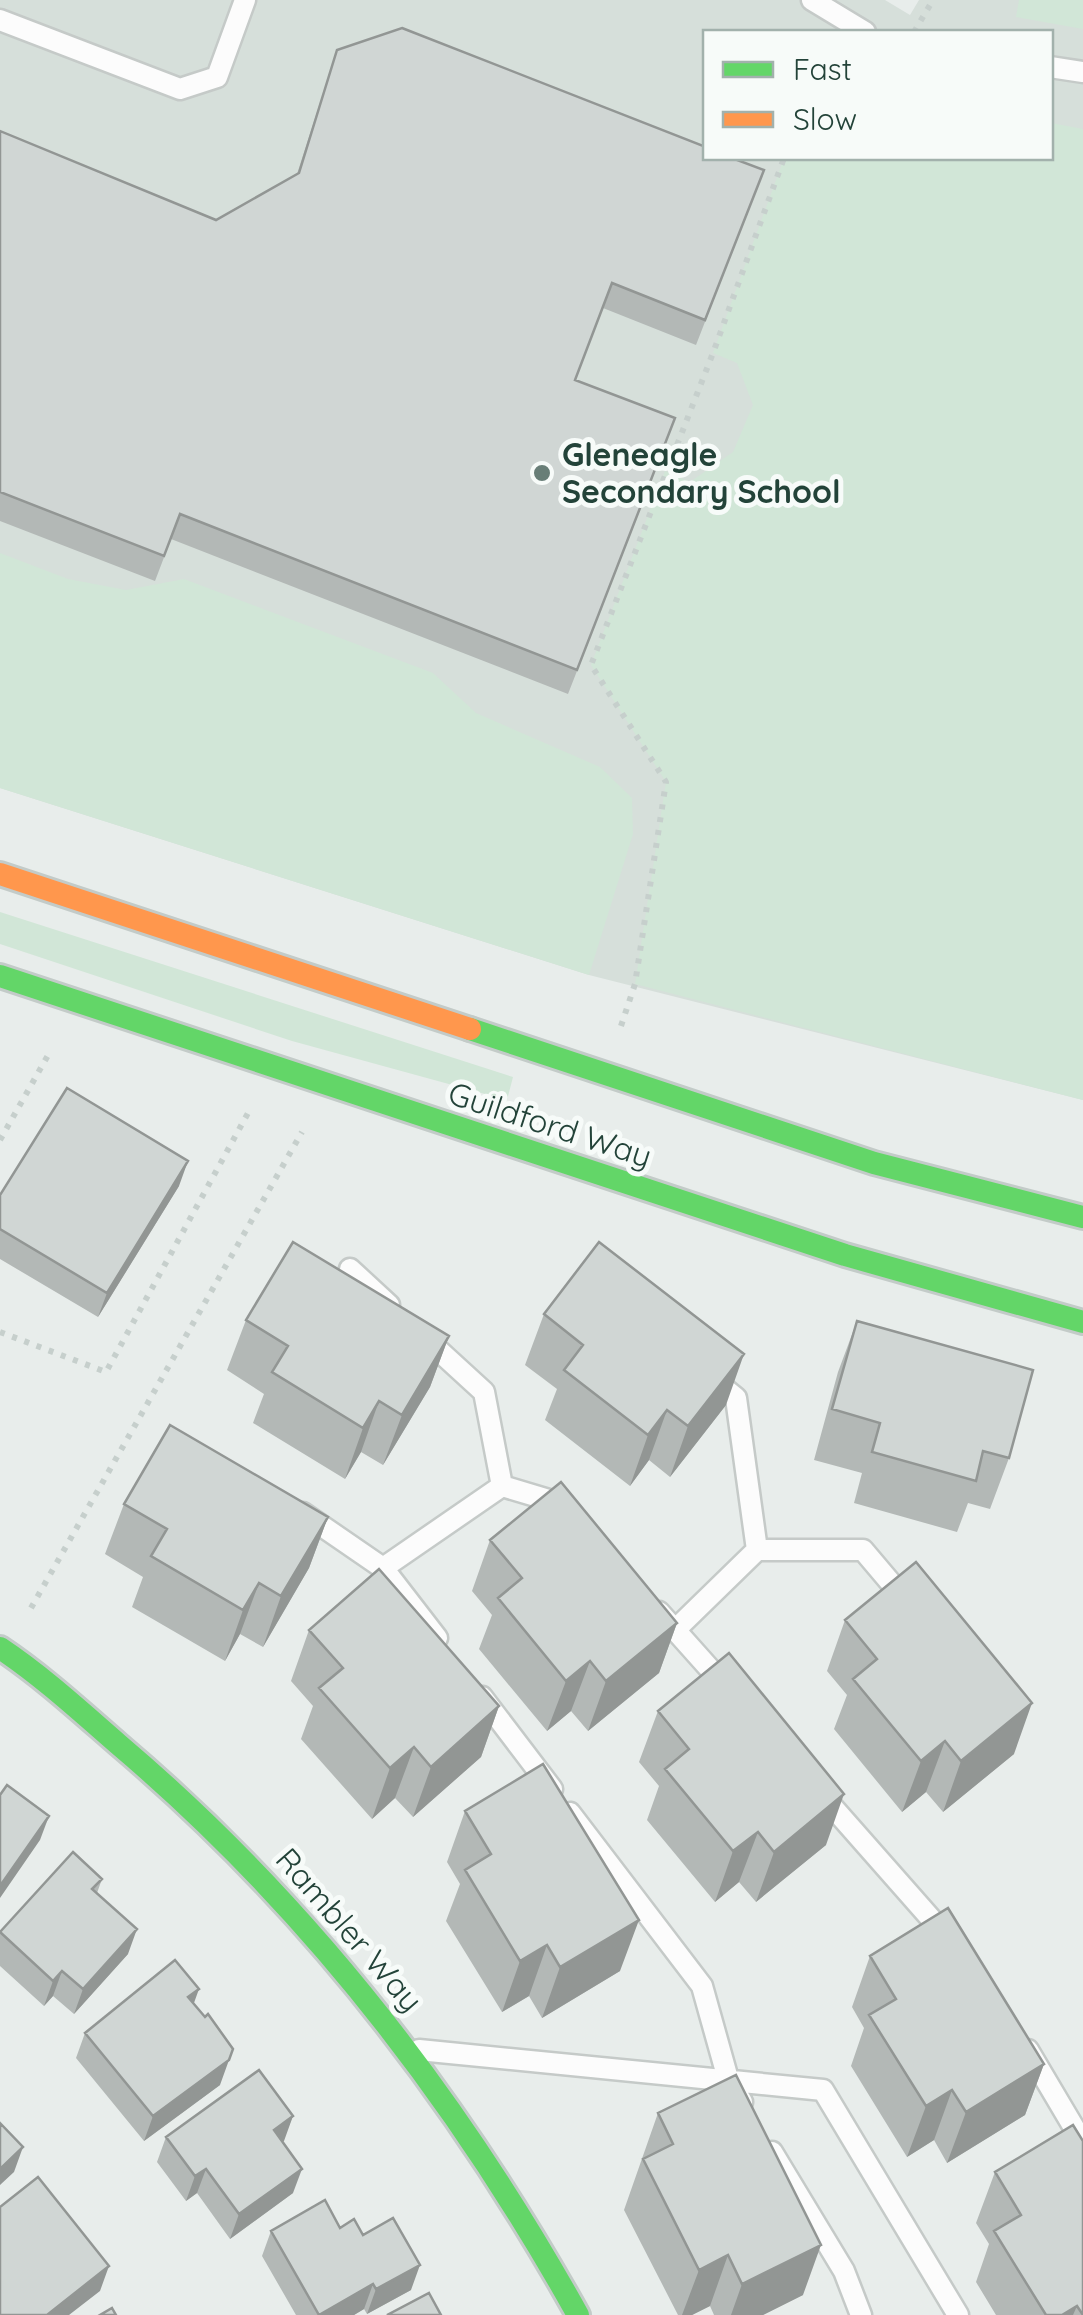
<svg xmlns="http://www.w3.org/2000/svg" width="1083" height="2315" font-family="Quicksand,sans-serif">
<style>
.built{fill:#d6dfda;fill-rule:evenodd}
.green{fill:#d1e6d7}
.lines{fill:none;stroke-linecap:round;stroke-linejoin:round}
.lane-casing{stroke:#c5cac8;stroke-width:25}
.fast-casing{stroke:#c3cbc8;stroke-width:28}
.slow-casing{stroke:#c3cbc8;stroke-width:28}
.path{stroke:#c6cfcc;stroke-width:6;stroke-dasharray:5 8;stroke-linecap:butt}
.lane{stroke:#fcfcfc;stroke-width:20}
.fast{stroke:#63d668;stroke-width:22}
.slow{stroke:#ff974d;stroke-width:22}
.wall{fill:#b3b8b6}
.shaded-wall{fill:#929694}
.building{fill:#d0d6d4;stroke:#929694;stroke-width:2.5}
.poi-dot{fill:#687e77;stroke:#f7fbf9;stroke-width:4}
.labels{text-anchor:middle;stroke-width:10;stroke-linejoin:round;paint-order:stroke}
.poi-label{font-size:32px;font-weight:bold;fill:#234339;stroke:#f7fbf9;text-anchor:start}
.street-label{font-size:32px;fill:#234339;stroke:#f7fbf9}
</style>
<rect width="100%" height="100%" fill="#e8edeb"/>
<path class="built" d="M0,0H885L910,15L919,0H1083V1100L589,975L0,788ZM706,32H1050V158H706Z"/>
<path class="green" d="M1019,0H1083V29L1016,17Z
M1051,123L1083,129V1100L635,984L666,782L591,665L665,471L690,482L733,452L753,405L737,363L713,353L784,158H1050Z
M0,553L68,579L126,590L184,579L433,673L476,713L600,767L632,798L633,834L589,975L0,788Z
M0,912L513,1077L507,1100L292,1041L0,944Z"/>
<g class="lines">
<g class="lane-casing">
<path id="lane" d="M812,0L865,32
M0,20L180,89L217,77L245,0
M1050,67L1083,72
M350,1269L389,1305
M425,1338L484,1392L502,1486
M709,1376L736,1398L757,1550
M502,1486L559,1503L565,1509
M303,1513L383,1568L437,1638
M383,1568L502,1486
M659,1612L726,1687
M675,1630L757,1550H863L907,1602
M482,1697L552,1789
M822,1795L948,1938
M570,1813L702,1986L728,2079L742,2102
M419,2050L823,2090L958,2315
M1028,2050L1083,2143
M772,2152L844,2271L861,2315"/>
</g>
<g class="fast-casing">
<path id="fast" d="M0,976L845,1255L1083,1322
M470,1029L874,1163L1083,1217
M0,1648C42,1676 80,1711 118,1744C308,1905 457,2098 578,2315"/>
</g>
<g class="slow-casing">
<path id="slow" d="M0,874L470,1029"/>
</g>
<path class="path" d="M914,32L933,0
M621,1026L635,984L666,782L591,665L713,353L784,158
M0,1140L51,1050
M0,1332L106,1372L248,1113
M31,1608L302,1132"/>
<use href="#lane" class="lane"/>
<use href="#fast" class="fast"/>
<use href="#slow" class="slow"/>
</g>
<path class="wall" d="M337,50L764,170L696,345L603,308L575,380L666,443L568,694L171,539L155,581L0,521V131L216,220L297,174Z
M179,1186L98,1317L0,1259V1195Z
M544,1314L726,1405L670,1477L649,1460L630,1486L545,1420L557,1389L525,1365Z
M246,1320L449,1336L430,1387L383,1465L361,1452L345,1479L253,1423L264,1394L227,1370Z
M857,1321L1009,1458L990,1509L968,1503L957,1532L854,1503L862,1473L814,1460L838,1372Z
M124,1504L328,1517L309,1568L263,1647L240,1634L225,1661L132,1607L143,1577L105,1554Z
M490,1540L677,1623L659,1673L588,1731L571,1711L547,1731L479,1649L492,1615L472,1591Z
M845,1620L1014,1754L943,1812L926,1792L902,1812L834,1729L847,1695L827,1671Z
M309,1630L499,1706L481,1757L413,1817L395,1798L372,1819L301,1739L313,1706L291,1681Z
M658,1711L826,1845L756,1902L739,1882L715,1902L647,1820L659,1786L639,1762Z
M465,1811L620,1971L542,2018L529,1996L502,2012L446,1921L460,1884L447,1862Z
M102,1879L97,1893L128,1954L74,2014L53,1996L44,2006L0,1966V1931Z
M870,1956L1044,2064L1025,2115L947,2163L934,2140L907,2157L851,2066L864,2028L852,2007Z
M194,2003L220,2085L144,2141L76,2058L85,2033Z
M658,2113L803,2295L763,2315H714L710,2306L692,2315H678L624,2210Z
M293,2116L282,2142L293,2193L230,2239L197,2193L186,2201L157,2162L166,2137Z
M995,2172L1083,2315H996L976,2282L989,2244L976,2223Z
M340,2228L363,2235L411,2290L367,2314L364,2309L354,2315H296L262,2256L271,2231Z"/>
<path class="shaded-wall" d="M188,1161L179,1186L98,1317L107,1293Z
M449,1336L430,1387L383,1465L402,1415Z
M744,1354L726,1405L670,1477L688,1426Z
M379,1401L361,1452L345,1479L363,1428Z
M667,1410L649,1460L630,1486L648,1435Z
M328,1517L309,1568L263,1647L281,1596Z
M259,1583L240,1634L225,1661L243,1610Z
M677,1623L659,1673L588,1731L606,1681Z
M590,1661L571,1711L547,1731L566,1681Z
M1032,1703L1014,1754L943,1812L961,1761Z
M499,1706L481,1757L413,1817L431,1767Z
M945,1741L926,1792L902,1812L921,1761Z
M414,1747L395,1798L372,1819L390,1768Z
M844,1794L826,1845L756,1902L774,1852Z
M49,1816L40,1840L0,1898V1886Z
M758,1832L739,1882L715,1902L733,1851Z
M639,1920L620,1971L542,2018L560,1967Z
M137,1929L128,1954L74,2014L83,1989Z
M547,1945L529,1996L502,2012L520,1961Z
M62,1971L53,1996L44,2006L53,1981Z
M199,1989L190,2014L188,1997Z
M229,2060L220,2085L144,2141L153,2116Z
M1044,2064L1025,2115L947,2163L966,2112Z
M952,2090L934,2140L907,2157L926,2106Z
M293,2116L284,2141L265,2155L274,2130Z
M23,2147L14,2172L0,2185V2169Z
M206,2169L197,2193L186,2201L195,2176Z
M302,2169L293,2193L230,2239L239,2214Z
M821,2245L803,2295L763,2315H731L742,2284Z
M728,2255L710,2306L692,2315H682L699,2270Z
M420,2265L411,2290L367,2314L376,2289Z
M109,2266L100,2291L69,2315H47Z
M373,2284L364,2309L354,2315H320Z
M1077,2306L1073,2315H1062Z"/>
<path class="building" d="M402,28L706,147V158H732L764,170L705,320L612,283L575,380L675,418L577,670L180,514L164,556L0,492V131L216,220L299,173L337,50Z
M67,1088L188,1161L107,1293L0,1229V1195Z
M293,1242L449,1336L402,1415L379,1401L363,1428L272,1372L288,1346L246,1320Z
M599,1242L744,1354L688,1426L667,1410L648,1435L564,1370L583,1345L544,1314Z
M857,1321L1033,1370L1009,1458L983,1451L976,1481L872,1452L880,1423L832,1409Z
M170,1425L328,1517L281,1596L259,1583L243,1610L151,1556L167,1529L124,1504Z
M561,1482L677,1623L606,1681L590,1661L566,1681L498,1598L522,1578L490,1540Z
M916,1562L1032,1703L961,1761L945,1741L921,1761L853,1679L877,1659L845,1620Z
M379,1569L499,1706L431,1767L414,1747L390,1768L319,1688L343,1668L309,1630Z
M729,1653L844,1794L774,1852L758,1832L733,1851L665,1769L689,1749L658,1711Z
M543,1764L639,1920L560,1967L547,1945L520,1961L465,1870L491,1854L465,1811Z
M7,1785L49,1816L0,1886V1795Z
M73,1852L102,1879L92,1889L137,1929L83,1989L62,1971L53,1981L0,1932Z
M948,1908L1044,2064L966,2112L952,2090L926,2106L869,2015L896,1999L870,1956Z
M175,1960L199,1989L188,1997L205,2017L208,2014L233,2049L229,2060L153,2116L85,2033Z
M259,2070L293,2116L274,2130L302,2169L239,2214L206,2169L195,2176L166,2137Z
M736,2075L821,2245L742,2284L728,2255L699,2270L643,2159L673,2144L658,2113Z
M0,2123L23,2147L0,2169Z
M1073,2125L1083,2141V2315L1077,2306L1062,2315H1046L994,2231L1021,2215L995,2172Z
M38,2177L109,2266L47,2315H0V2207Z
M325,2200L340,2228L354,2219L363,2235L393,2218L420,2265L376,2289L373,2284L319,2315L271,2231Z
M429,2293L441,2315H387Z
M112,2308L116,2315H100Z"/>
<circle class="poi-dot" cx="542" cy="473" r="10"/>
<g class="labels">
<g class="poi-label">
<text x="562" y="466">Gleneagle<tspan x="562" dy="37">Secondary School</tspan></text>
</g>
<g class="street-label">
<text transform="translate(550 1125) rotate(18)" y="11">Guildford Way</text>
<text transform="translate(349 1930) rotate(49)" y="11">Rambler Way</text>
</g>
</g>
<rect x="703" y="30" width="350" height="130" fill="#f7fbf9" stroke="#a2b1ac" stroke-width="2.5"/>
<rect x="723" y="62" width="50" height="15" fill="#63d668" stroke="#a2b1ac" stroke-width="2.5"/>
<text x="793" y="80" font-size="30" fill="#234339">Fast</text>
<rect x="723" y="112" width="50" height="15" fill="#ff974d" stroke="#a2b1ac" stroke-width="2.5"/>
<text x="793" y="130" font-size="30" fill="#234339">Slow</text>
</svg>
